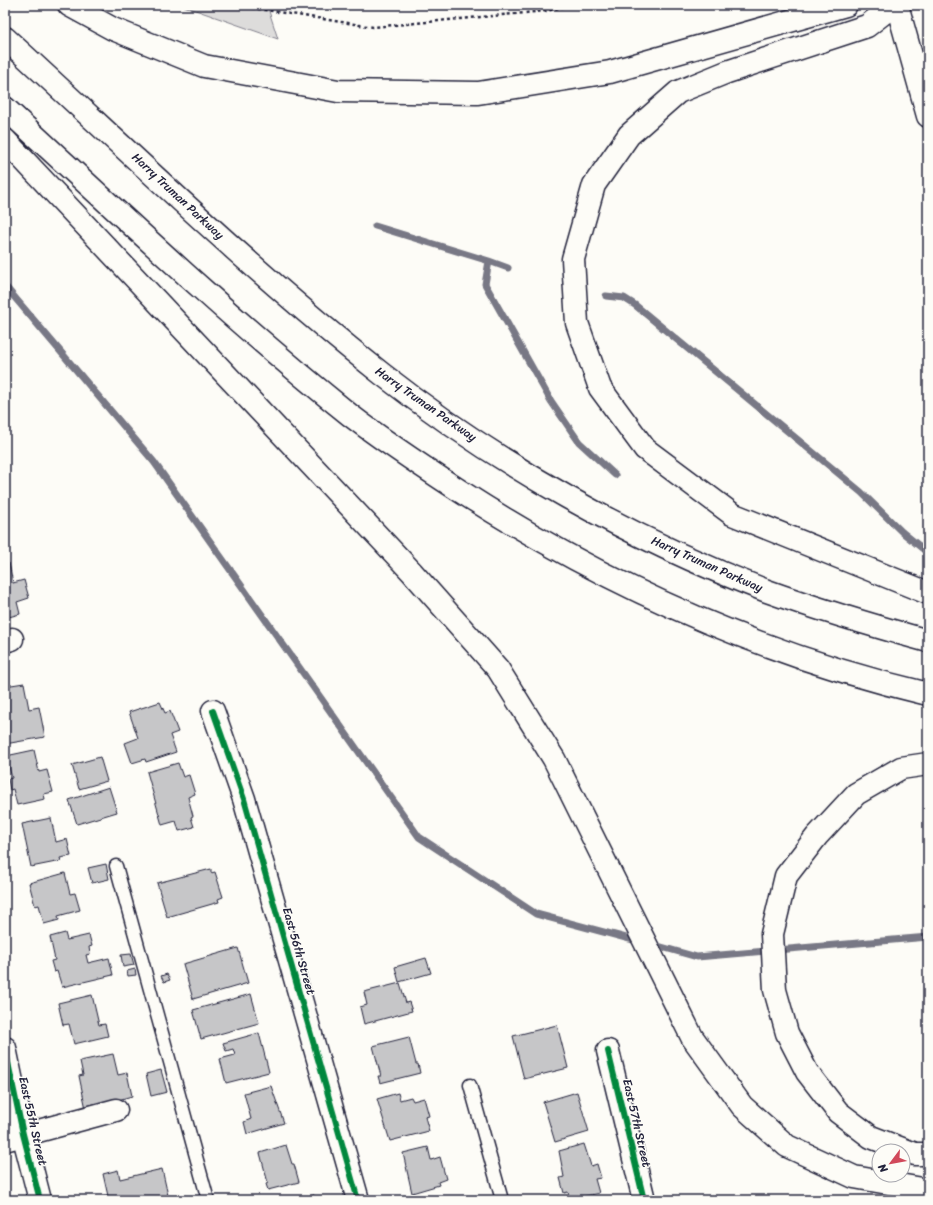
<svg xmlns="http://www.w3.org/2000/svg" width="933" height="1205" font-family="Sriracha,sans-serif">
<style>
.green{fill:#dddcdb;stroke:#807f8b}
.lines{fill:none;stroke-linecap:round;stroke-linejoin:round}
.stream{stroke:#787885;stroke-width:7}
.building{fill:#c6c6c8;stroke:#22223b}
.service-casing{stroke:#22223b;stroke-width:15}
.minor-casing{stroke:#22223b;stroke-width:25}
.secondary-casing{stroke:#22223b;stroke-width:25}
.motorway-casing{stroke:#22223b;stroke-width:25}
.path{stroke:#22223b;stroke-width:2.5;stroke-dasharray:3 3;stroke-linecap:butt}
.service{stroke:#fdfcf7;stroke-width:12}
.minor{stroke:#fdfcf7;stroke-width:22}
.secondary{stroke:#fdfcf7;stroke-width:22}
.motorway{stroke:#fdfcf7;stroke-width:22}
.cycleway-casing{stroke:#fdfcf7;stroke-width:8}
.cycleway{stroke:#00873e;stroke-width:6}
.labels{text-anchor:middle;stroke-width:3;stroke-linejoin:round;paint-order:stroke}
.street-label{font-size:12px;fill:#22223b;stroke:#fdfcf7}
</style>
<rect width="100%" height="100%" fill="#fdfcf7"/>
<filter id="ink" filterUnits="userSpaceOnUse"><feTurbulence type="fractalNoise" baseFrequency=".025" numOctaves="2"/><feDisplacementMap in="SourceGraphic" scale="8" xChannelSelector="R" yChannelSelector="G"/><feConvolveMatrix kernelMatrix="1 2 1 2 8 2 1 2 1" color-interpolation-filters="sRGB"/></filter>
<g filter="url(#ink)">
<path class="green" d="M181,5H267L278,39Z"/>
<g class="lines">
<path class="stream" d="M375,226L489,261
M508,268L489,261L485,284L551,401L579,442L615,475
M5,286L154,462L419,837L536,914L641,942
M606,296L624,298L635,305L861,492L902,532L928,553
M651,944L697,957L928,937"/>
</g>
<path class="building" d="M9,563L13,583L24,580L29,598L17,602L20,614L5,618V564Z
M24,683L29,709L39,707L45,737L5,744V686Z
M160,702L165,713L170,711L178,732L170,735L176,752L146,762L145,759L132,763L125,743L138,738L129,712Z
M34,750L39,772L47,770L53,792L44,794L45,799L17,805L13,789L10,790L8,779L12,778L6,756Z
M100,757L107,781L79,789L72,765Z
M178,763L183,777L189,775L195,794L188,797L193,816L191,817L194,827L179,831L176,821L162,825L147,772Z
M109,787L117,812L77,824L69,800Z
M51,818L56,842L67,839L71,856L60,858L61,861L31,867L22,824Z
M106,864L109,879L92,883L88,868Z
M211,869V873L215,872L223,897L218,899L219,902L167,917L157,883Z
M65,873L70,894L75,893L80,910L58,916L59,920L44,924L39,905L35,906L29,883Z
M65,933L67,940L89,935L92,946L89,947L90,954L86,955L88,963L109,958L113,975L62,987L57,971L54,972L51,961L55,960L50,937Z
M238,948L248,983L193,999L183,964Z
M131,954L134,965L123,967L121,955Z
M426,958L431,973L399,982L395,967Z
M135,969L136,975L128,976L127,971Z
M167,974L170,980L164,982L161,976Z
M400,983L406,1003L409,1002L412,1011L364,1024L360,1007L367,1005L364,992Z
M251,994L259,1023L201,1039L193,1010Z
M92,995L99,1025L105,1024L108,1036L74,1044L69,1024L63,1025L58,1003Z
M557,1025L568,1068L524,1079L513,1036Z
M259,1033L269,1072L226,1083L220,1059L235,1055L233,1049L226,1051L223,1043Z
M409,1037L416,1064H418L420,1073L380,1083L378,1076H381L373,1046Z
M113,1054L118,1075L127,1073L132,1096L86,1109L79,1076L83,1075L80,1061Z
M161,1070L167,1092L151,1096L146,1074Z
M271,1086L284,1123L247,1134L244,1122L251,1119L244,1093Z
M577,1092L589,1132L555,1142L543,1102Z
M398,1093L400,1100L411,1097L413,1101L424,1098L429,1116L425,1117L429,1131L390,1141L377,1099Z
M584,1144L591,1166L597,1164L601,1178L595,1179L599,1193L570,1200L568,1192L564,1193L560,1178L564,1177L559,1151Z
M286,1145L292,1164H294L299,1182L268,1190L266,1184L268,1183L260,1153Z
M428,1147L431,1160L440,1157L446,1179L438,1182L439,1185L412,1193L403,1153Z
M162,1169L169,1200H101L100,1198L108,1196L103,1174L118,1170L120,1179Z
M314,1195L316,1200L300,1199Z"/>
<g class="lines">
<g class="service-casing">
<path id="service" d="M116,866L208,1200
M470,1085L502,1200"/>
</g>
<g class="minor-casing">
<path id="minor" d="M5,641L12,639
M213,711L244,799L358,1200
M5,1048L23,1134L40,1200
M608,1051L644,1200
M5,1140L116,1110"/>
</g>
<g class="secondary-casing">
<path id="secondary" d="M897,5L928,116"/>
</g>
<g class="motorway-casing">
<path id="motorway" d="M69,5L113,29L204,66L338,91L478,93L610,72L846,5
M894,5L867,26L727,72L678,92L629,135L594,185L573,259L577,323L600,388L645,449L732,514L928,593
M5,38C129,151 250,270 382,374C497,464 631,539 767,591C820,610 874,626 928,641
M5,108C118,212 230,319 350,415C385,442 423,467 460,491C603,583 762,655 928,694
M5,140L411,571L498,669L554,759L692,1037L742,1106L787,1146L854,1177L928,1190
M928,764L901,768L856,794L817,836L786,876L772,934L775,990L787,1033L807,1072L838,1112L871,1137L915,1154H928"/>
</g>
<path class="path" d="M234,5L373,27L546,11L571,5"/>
<use href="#service" class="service"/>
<use href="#minor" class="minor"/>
<use href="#secondary" class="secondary"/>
<use href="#motorway" class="motorway"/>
<g class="cycleway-casing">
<path id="cycleway" d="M213,711L244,799L358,1200
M5,1048L23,1134L40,1200
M608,1051L644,1200"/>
</g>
<use href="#cycleway" class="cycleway"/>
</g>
</g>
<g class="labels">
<g class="street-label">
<text transform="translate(178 196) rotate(43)" y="4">Harry Truman Parkway</text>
<text transform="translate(426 404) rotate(35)" y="4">Harry Truman Parkway</text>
<text transform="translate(707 564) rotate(24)" y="4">Harry Truman Parkway</text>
<text transform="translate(299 951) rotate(74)" y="4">East 56th Street</text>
<text transform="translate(33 1121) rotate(77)" y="4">East 55th Street</text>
<text transform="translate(637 1123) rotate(77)" y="4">East 57th Street</text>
</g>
</g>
<rect width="933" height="1205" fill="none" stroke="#fdfcf7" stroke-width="20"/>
<rect x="10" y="10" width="913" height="1185" fill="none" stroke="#22223b" stroke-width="1.5" filter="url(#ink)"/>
<g transform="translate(891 1163) rotate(238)"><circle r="19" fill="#fdfcf7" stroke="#a5a5ac"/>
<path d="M0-3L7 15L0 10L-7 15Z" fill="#d1495b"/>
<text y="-6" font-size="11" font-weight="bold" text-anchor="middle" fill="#22223b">N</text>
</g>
</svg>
